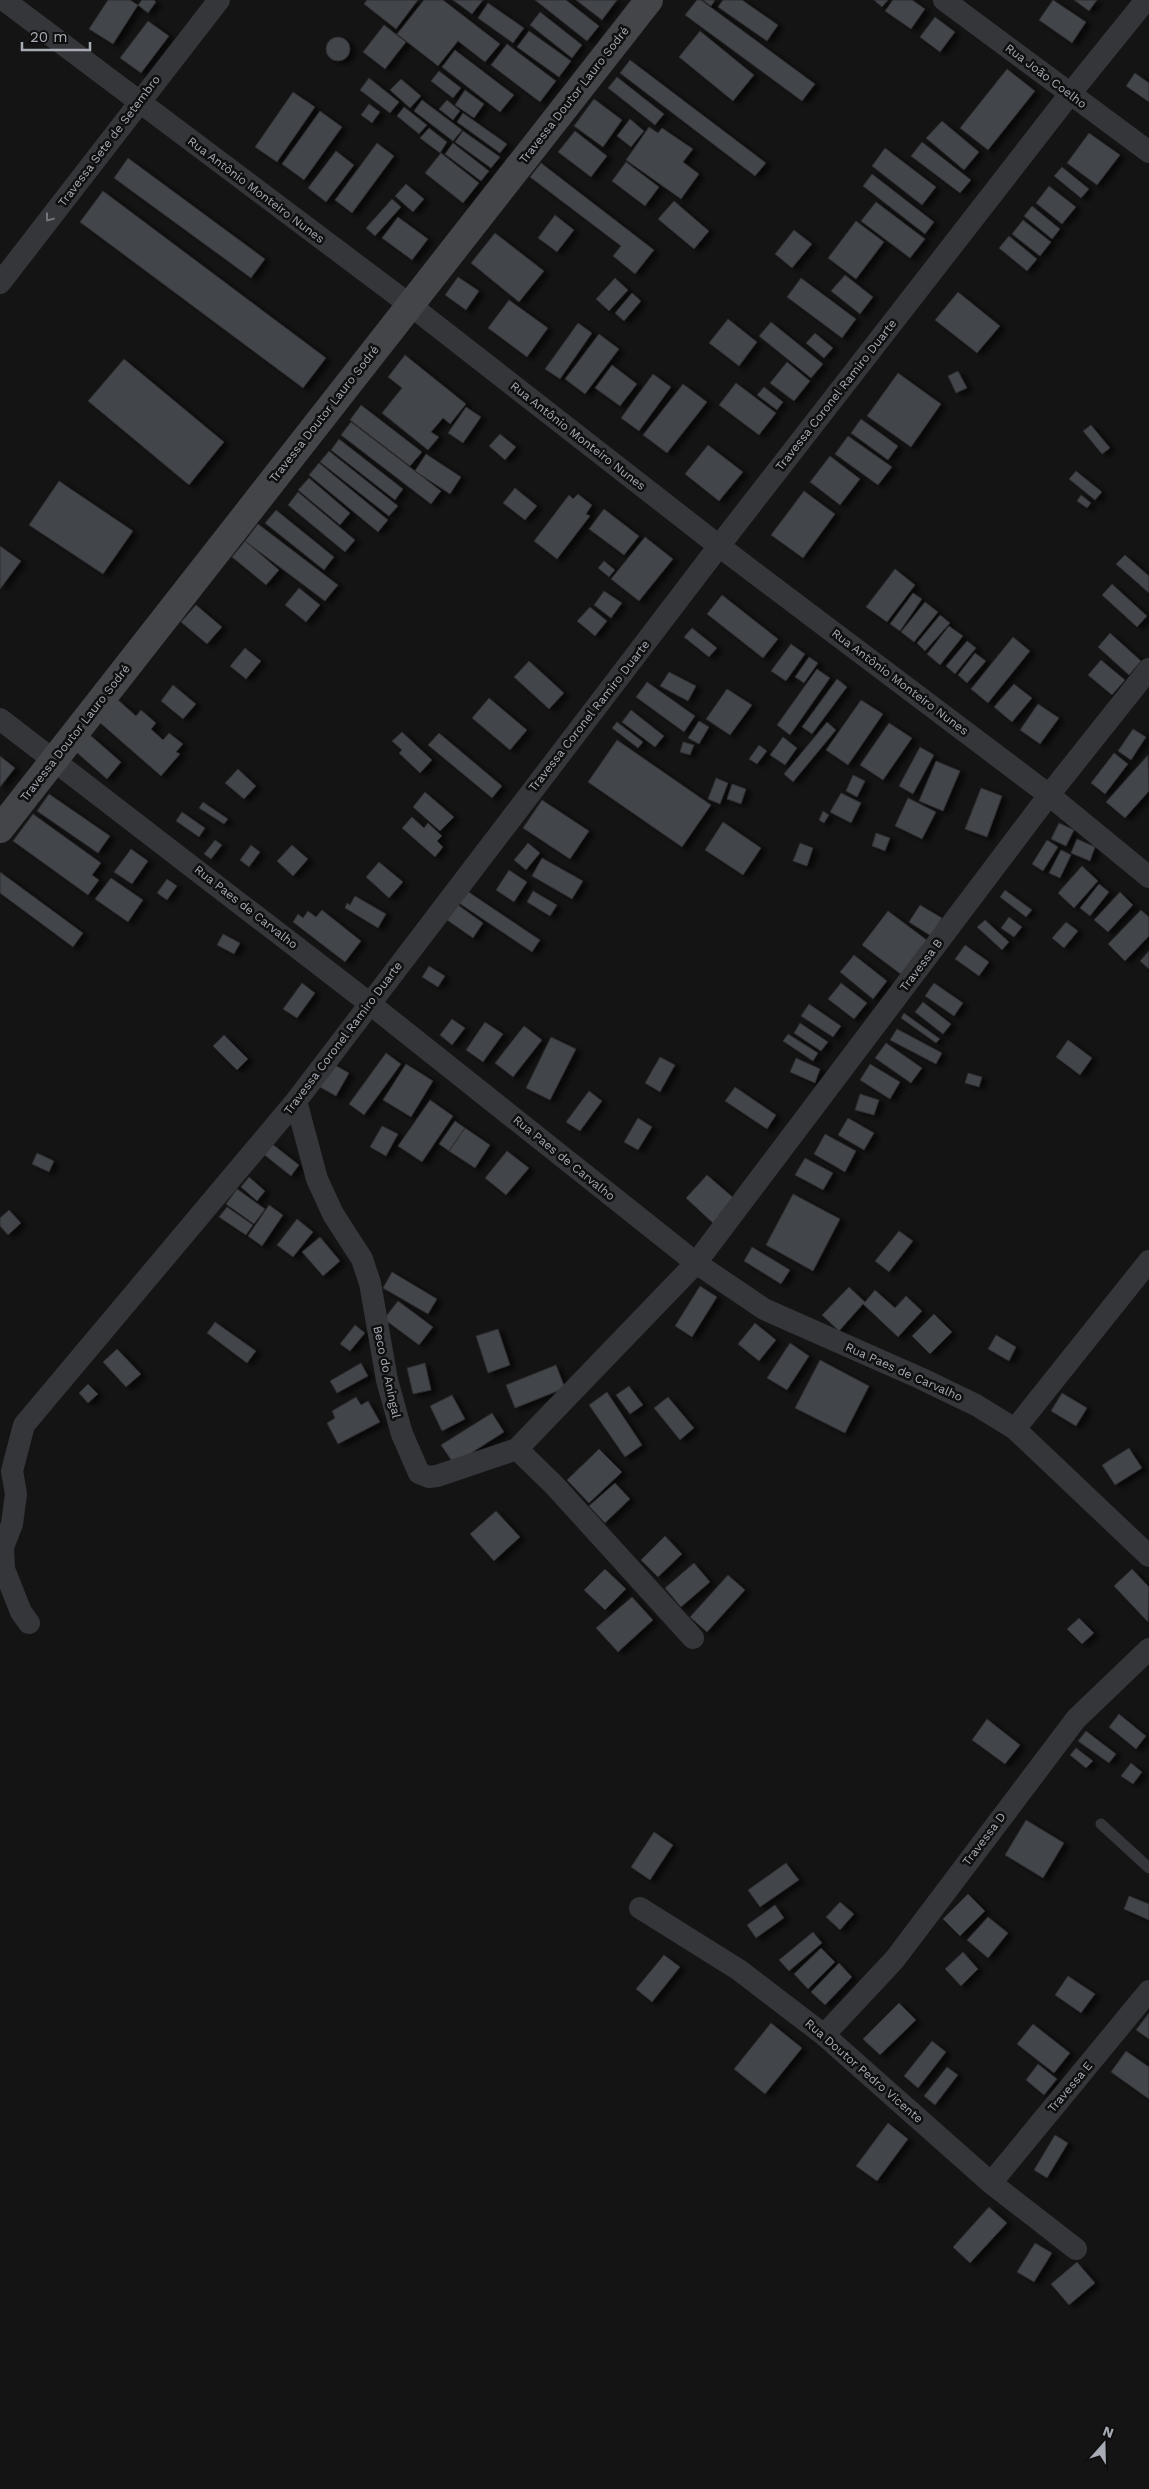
<svg xmlns="http://www.w3.org/2000/svg" width="1149" height="2489" font-family="'Work Sans',sans-serif">
<style>
.building{fill:#434448;stroke:#2e2e31;filter:url(#shadow)}
.lines{fill:none;stroke-linecap:round;stroke-linejoin:round}
.lane{stroke:#35363a;stroke-width:11}
.street{stroke:#35363a;stroke-width:22}
.secondary{stroke:#434549;stroke-width:28}
.oneway{stroke:#74767d}
.labels{text-anchor:middle;stroke-width:5;stroke-linejoin:round;paint-order:stroke}
.street-label{font-size:12px;fill:#a7abb4;stroke:#0f0f10}
</style>
<defs>
<filter id="shadow"><feDropShadow dx="5.5" dy="3" stdDeviation="2.5" flood-color="#0009"/></filter>
</defs>
<rect width="100%" height="100%" fill="#141415"/>
<path class="building" d="M108,0H130L138,5L113,44L89,29Z
M142,0H154L156,2L148,13L138,5Z
M367,0H418L396,29L364,4Z
M424,0H443L500,44L485,62L458,41L438,66L397,34Z
M453,0H483L472,14Z
M535,0H566L599,26L587,41Z
M576,0H617L602,20Z
M697,0H701L815,84L802,101L685,15Z
M703,0H715L711,6Z
M723,0H742L778,25L767,41L718,7Z
M874,0H888L882,7Z
M893,0H912L925,9L911,29L885,11Z
M1053,0L1086,22L1072,43L1039,20Z
M1074,0H1097L1089,11Z
M488,3L524,28L513,43L478,18Z
M540,12L582,45L572,58L530,25Z
M935,17L955,32L940,52L920,37Z
M148,21L169,36L141,73L120,58Z
M384,25L406,42L385,69L363,52Z
M529,31L571,61L559,77L517,47Z
M700,31L754,75L733,101L679,57Z
M326 49a12 12 0 1 1 24 0a12 12 0 1 1-24 0Z
M507,44L556,81L540,102L491,65Z
M455,50L514,95L500,112L442,67Z
M630,60L766,163L755,176L620,73Z
M1007,69L1035,91L988,150L960,128Z
M439,71L461,88L453,98L431,81Z
M1135,73L1149,83V102L1126,86Z
M617,77L664,114L655,125L608,88Z
M369,78L399,102L390,113L360,90Z
M401,79L421,96L410,108L390,90Z
M465,90L484,104L474,118L455,105Z
M293,92L315,107L277,162L255,147Z
M594,99L622,120L603,147L574,126Z
M422,100L462,130L453,141L414,111Z
M447,100L460,111L453,120L439,109Z
M369,104L380,112L372,123L361,115Z
M404,107L427,125L419,134L397,116Z
M320,111L342,127L304,180L282,164Z
M463,113L507,144L500,153L457,122Z
M630,119L644,131L631,147L617,136Z
M942,121L979,152L964,170L926,138Z
M649,127L658,133L662,128L693,149L683,162L699,174L681,199L626,160Z
M429,128L447,142L440,153L420,138Z
M463,131L500,157L491,168L455,142Z
M575,131L607,156L591,177L558,152Z
M1089,133L1120,155L1097,185L1067,163Z
M922,142L971,180L960,193L911,156Z
M377,143L394,156L352,213L335,200Z
M453,143L489,171L481,181L445,154Z
M885,148L936,187L922,205L872,166Z
M336,151L354,165L326,202L308,188Z
M441,153L479,183L463,203L425,173Z
M128,158L265,259L251,278L114,178Z
M626,162L659,187L645,206L612,181Z
M541,163L654,250L635,274L613,256L621,246L530,177Z
M1062,167L1089,189L1081,198L1054,176Z
M872,174L934,222L925,234L863,186Z
M406,184L424,199L413,212L395,196Z
M1049,186L1076,207L1062,224L1036,203Z
M103,191L326,358L303,388L80,222Z
M392,199L401,207L375,236L366,228Z
M674,201L709,231L694,249L658,219Z
M876,202L925,239L910,258L861,221Z
M1032,206L1060,229L1052,239L1024,216Z
M555,215L574,230L557,252L538,238Z
M398,217L428,239L412,260L382,238Z
M1023,220L1051,242L1040,256L1012,234Z
M856,221L884,242L856,279L828,258Z
M794,230L812,244L792,268L775,254Z
M495,233L544,271L519,302L471,263Z
M1009,236L1037,259L1027,271L999,248Z
M845,275L873,297L860,314L831,291Z
M458,277L479,291L466,310L445,295Z
M615,278L628,290L609,311L596,299Z
M801,278L856,319L842,338L787,297Z
M958,292L1000,326L977,353L935,320Z
M632,293L641,301L624,321L615,313Z
M509,300L548,328L527,357L488,328Z
M728,319L757,342L739,366L709,343Z
M771,322L823,364L811,378L759,336Z
M578,323L592,333L560,379L545,369Z
M815,333L833,348L824,358L806,343Z
M599,334L619,349L585,394L565,379Z
M405,355L466,404L450,424L443,418L431,432L439,437L428,450L382,413L402,388L388,377Z
M124,359L224,442L189,485L88,401Z
M787,362L810,381L794,401L770,383Z
M612,365L637,384L620,406L595,388Z
M958,371L967,388L956,393L948,376Z
M898,373L941,404L911,447L867,416Z
M653,374L671,387L639,431L621,418Z
M736,383L776,413L759,435L719,405Z
M683,384L707,402L667,453L643,435Z
M764,387L783,402L777,410L757,395Z
M361,405L422,452L410,466L350,420Z
M466,407L481,417L463,443L448,433Z
M861,419L898,446L888,460L851,433Z
M351,422L441,491L431,504L341,435Z
M1091,425L1110,448L1102,454L1083,431Z
M500,434L516,447L505,460L489,446Z
M848,436L892,467L878,485L835,454Z
M339,439L403,489L395,500L331,450Z
M708,445L743,472L719,501L685,474Z
M329,451L398,506L389,516L320,462Z
M426,454L461,477L450,494L415,471Z
M830,456L860,479L840,505L810,482Z
M319,463L388,520L378,532L309,475Z
M1076,471L1102,492L1095,500L1069,479Z
M309,478L350,513L340,525L298,490Z
M59,481L133,531L103,574L29,525Z
M515,488L537,506L525,520L503,503Z
M804,491L835,514L803,558L771,535Z
M298,492L355,540L345,552L288,505Z
M578,494L592,505L586,514L590,516L557,559L534,541L569,495L573,499Z
M1081,495L1091,503L1087,508L1077,501Z
M604,509L639,536L624,555L589,529Z
M276,510L334,557L324,570L265,523Z
M258,524L338,585L325,601L245,541Z
M645,537L673,559L639,601L611,579Z
M245,541L279,570L266,585L232,557Z
M0,546L21,561L0,589Z
M1125,555L1149,576V593L1116,564Z
M604,561L615,570L609,577L598,568Z
M895,569L915,585L887,622L866,607Z
M1112,584L1147,616L1137,627L1102,595Z
M299,588L320,605L306,622L285,605Z
M604,591L622,603L611,618L594,605Z
M913,593L922,599L900,631L890,624Z
M722,595L778,639L763,658L707,614Z
M925,602L938,612L914,642L901,632Z
M196,605L222,627L207,644L181,622Z
M590,607L607,621L595,636L577,621Z
M940,615L950,623L925,651L917,643Z
M949,626L963,636L940,665L927,654Z
M692,628L717,648L709,657L684,637Z
M1110,633L1141,661L1129,675L1098,647Z
M1013,637L1030,651L988,703L971,689Z
M967,641L976,648L955,674L946,666Z
M791,644L805,654L786,681L771,671Z
M245,648L261,661L246,679L230,666Z
M975,653L986,661L967,683L958,675Z
M809,657L818,663L804,683L795,677Z
M1101,660L1125,680L1112,695L1088,675Z
M529,661L564,693L549,709L514,677Z
M817,669L830,678L790,735L777,725Z
M669,672L696,686L688,701L660,686Z
M837,679L847,687L812,734L802,727Z
M647,682L695,716L684,732L636,697Z
M1014,684L1032,698L1012,722L994,707Z
M173,685L196,704L183,719L161,701Z
M727,689L752,705L730,735L706,719Z
M489,698L527,730L510,750L472,718Z
M117,699L136,716L141,710L156,723L151,729L163,740L169,733L183,744L176,752L180,754L161,776L98,721Z
M861,700L883,714L848,765L826,750Z
M1038,704L1059,718L1040,744L1020,730Z
M631,710L664,736L655,747L622,722Z
M699,721L709,727L699,744L688,738Z
M617,722L643,742L638,748L612,728Z
M827,722L836,730L793,782L784,774Z
M889,723L912,738L883,780L860,765Z
M1133,729L1146,737L1131,760L1118,751Z
M402,732L432,760L420,773L399,753L402,750L392,741Z
M439,733L502,786L492,798L428,745Z
M90,735L121,762L107,779L75,751Z
M783,737L797,748L785,765L770,755Z
M617,740L711,805L682,847L588,782Z
M683,742L694,745L690,755L680,752Z
M759,745L767,751L757,764L749,759Z
M920,747L934,755L913,794L899,786Z
M1114,753L1128,764L1105,794L1091,783Z
M1148,755L1149,791L1125,818L1106,802Z
M0,756L15,768L0,787Z
M936,761L960,771L943,811L919,801Z
M238,769L256,786L244,799L225,783Z
M853,775L865,781L857,797L846,791Z
M716,778L728,783L720,804L708,799Z
M732,784L746,789L741,804L727,799Z
M981,788L1002,796L987,837L965,829Z
M425,792L454,817L440,831L413,807Z
M841,793L861,803L851,823L830,812Z
M49,794L110,836L98,853L37,811Z
M908,798L936,812L922,839L895,826Z
M542,800L589,831L570,859L523,828Z
M203,802L228,819L224,824L199,808Z
M823,811L829,815L824,823L819,820Z
M182,812L205,828L199,837L176,821Z
M33,814L101,863L92,875L99,880L88,895L13,841Z
M412,817L424,828L428,823L442,836L437,841L443,847L435,857L402,828Z
M723,822L761,848L743,875L705,850Z
M1059,823L1074,830L1066,846L1051,839Z
M876,833L890,838L885,851L872,846Z
M1077,839L1095,847L1090,861L1071,853Z
M215,840L222,845L211,859L204,854Z
M1047,840L1058,847L1043,871L1032,864Z
M528,843L540,853L526,870L514,860Z
M800,843L813,848L807,866L793,861Z
M251,845L260,852L249,867L240,860Z
M292,845L308,859L293,876L277,861Z
M131,849L148,861L132,884L114,872Z
M1061,850L1071,855L1060,878L1049,873Z
M542,858L583,881L572,899L532,876Z
M379,862L403,882L389,898L366,877Z
M1082,866L1098,881L1074,908L1058,893Z
M509,870L527,882L514,902L496,890Z
M0,872L83,933L73,947L0,893Z
M111,878L143,900L128,922L95,899Z
M167,879L177,886L167,900L157,893Z
M1099,884L1109,892L1090,916L1080,908Z
M1005,890L1032,910L1026,917L1000,897Z
M467,891L540,940L532,952L459,903Z
M533,891L557,905L550,916L527,902Z
M1120,892L1133,905L1108,932L1094,920Z
M355,896L386,914L378,928L345,908L347,903L350,905Z
M458,905L483,923L473,938L447,920Z
M920,905L942,918L931,936L909,922Z
M322,910L361,941L345,962L293,922L298,914L303,918L308,911L316,917Z
M1141,910L1149,917V936L1125,961L1108,944Z
M888,911L928,941L902,975L862,945Z
M1009,917L1022,927L1014,937L1001,928Z
M985,920L1009,942L1002,950L977,927Z
M1066,922L1078,931L1064,948L1052,938Z
M223,934L240,943L234,954L217,945Z
M965,945L989,962L979,976L955,959Z
M1149,951V969L1140,961Z
M854,955L887,981L873,999L840,972Z
M429,966L445,976L438,987L422,977Z
M302,983L315,993L297,1018L283,1009Z
M841,983L867,1003L854,1019L828,999Z
M934,983L963,1003L954,1016L925,996Z
M923,1002L951,1024L943,1034L915,1012Z
M809,1004L841,1026L833,1037L801,1016Z
M904,1013L940,1039L936,1043L901,1018Z
M452,1019L465,1028L452,1045L440,1035Z
M485,1022L503,1034L483,1062L466,1050Z
M800,1023L828,1042L821,1051L794,1033Z
M524,1026L542,1040L513,1077L495,1063Z
M897,1029L942,1053L936,1064L890,1040Z
M788,1034L818,1053L813,1061L783,1041Z
M224,1035L248,1059L237,1070L213,1046Z
M551,1037L576,1049L550,1100L526,1088Z
M1068,1040L1092,1058L1080,1075L1056,1057Z
M886,1043L922,1068L911,1083L875,1058Z
M386,1053L401,1064L364,1115L349,1104Z
M660,1057L675,1065L660,1092L645,1083Z
M796,1058L820,1069L815,1083L790,1072Z
M331,1063L349,1073L336,1096L318,1086Z
M406,1064L433,1081L411,1117L383,1100Z
M870,1064L900,1082L890,1099L860,1080Z
M968,1073L982,1077L979,1087L965,1083Z
M735,1087L776,1115L767,1129L725,1101Z
M589,1091L602,1101L580,1131L566,1122Z
M860,1094L879,1100L874,1115L855,1110Z
M430,1100L453,1116L422,1162L398,1146Z
M638,1118L652,1127L638,1150L624,1142Z
M848,1118L874,1133L864,1150L838,1135Z
M455,1121L465,1128L449,1151L439,1144Z
M382,1126L398,1134L386,1156L370,1147Z
M465,1128L490,1145L475,1168L449,1151Z
M825,1134L856,1151L845,1172L814,1154Z
M271,1143L299,1165L291,1176L262,1153Z
M507,1151L529,1168L506,1195L485,1178Z
M37,1153L54,1161L49,1172L32,1164Z
M805,1158L833,1173L823,1190L795,1175Z
M707,1175L736,1200L714,1224L686,1198Z
M249,1177L265,1191L257,1201L241,1187Z
M237,1189L265,1209L254,1224L226,1204Z
M793,1194L840,1219L813,1271L766,1245Z
M269,1205L283,1215L262,1246L248,1236Z
M227,1207L253,1225L246,1235L219,1217Z
M9,1210L21,1223L8,1235L0,1226V1218Z
M297,1219L313,1232L293,1257L277,1245Z
M899,1231L913,1241L889,1272L875,1261Z
M320,1237L340,1261L323,1276L302,1252Z
M752,1247L790,1270L781,1284L744,1261Z
M392,1272L437,1299L428,1314L383,1288Z
M700,1286L717,1297L692,1337L675,1326Z
M849,1287L865,1302L875,1290L895,1308L906,1296L922,1311L898,1337L863,1304L839,1331L822,1315Z
M398,1301L433,1327L419,1345L384,1319Z
M934,1314L952,1332L930,1354L912,1336Z
M215,1322L256,1351L247,1363L207,1333Z
M755,1323L776,1340L759,1361L738,1344Z
M355,1325L365,1333L350,1351L340,1344Z
M498,1329L510,1365L488,1373L476,1336Z
M996,1335L1016,1347L1009,1361L988,1349Z
M790,1343L809,1356L787,1390L767,1378Z
M117,1349L141,1374L126,1387L103,1362Z
M820,1360L869,1386L845,1433L795,1408Z
M361,1363L368,1376L337,1393L330,1381Z
M425,1363L431,1390L413,1394L407,1368Z
M556,1365L565,1388L515,1408L506,1385Z
M88,1384L98,1394L88,1403L79,1393Z
M629,1386L643,1405L630,1414L616,1395Z
M607,1392L642,1445L625,1457L589,1405Z
M1062,1393L1087,1408L1076,1426L1051,1411Z
M452,1395L465,1419L442,1431L430,1406Z
M356,1397L361,1405L368,1401L380,1422L338,1444L327,1423L335,1418L332,1411Z
M668,1397L694,1428L680,1440L654,1408Z
M492,1413L504,1432L454,1464L441,1445Z
M1129,1448L1142,1468L1115,1485L1102,1465Z
M599,1449L622,1472L589,1503L567,1480Z
M615,1483L630,1499L605,1523L589,1506Z
M496,1511L520,1537L494,1561L470,1534Z
M665,1536L682,1554L658,1577L641,1560Z
M694,1563L710,1582L681,1607L665,1588Z
M605,1569L626,1589L605,1610L584,1590Z
M1132,1569L1149,1587L1148,1622L1114,1586Z
M728,1575L745,1590L707,1632L690,1617Z
M632,1597L653,1620L618,1652L596,1628Z
M1079,1618L1094,1633L1082,1644L1067,1629Z
M1119,1714L1146,1736L1136,1749L1109,1727Z
M987,1719L1020,1745L1005,1764L972,1740Z
M1086,1731L1116,1754L1109,1763L1078,1741Z
M1076,1748L1093,1761L1086,1768L1070,1755Z
M1131,1763L1142,1772L1133,1784L1121,1776Z
M1026,1820L1064,1843L1043,1878L1005,1855Z
M654,1832L673,1845L650,1880L631,1867Z
M786,1863L799,1880L760,1907L748,1890Z
M968,1894L985,1911L960,1936L943,1919Z
M1129,1896L1149,1904V1920L1124,1909Z
M840,1902L854,1914L840,1930L826,1917Z
M775,1905L784,1918L756,1938L747,1925Z
M988,1917L1008,1933L988,1958L967,1940Z
M813,1932L822,1943L789,1971L779,1960Z
M821,1948L835,1962L808,1989L794,1974Z
M963,1952L978,1969L961,1986L945,1969Z
M664,1955L680,1967L652,2002L636,1989Z
M839,1963L852,1977L825,2005L811,1992Z
M1068,1976L1095,1994L1081,2013L1055,1995Z
M899,2003L916,2020L880,2055L863,2039Z
M1149,2013V2039L1136,2030Z
M771,2023L802,2048L765,2094L734,2069Z
M1033,2024L1070,2053L1054,2073L1017,2044Z
M932,2041L946,2052L918,2088L904,2076Z
M1126,2051L1149,2067V2099L1111,2072Z
M1038,2064L1057,2079L1044,2095L1026,2080Z
M947,2067L958,2075L935,2105L924,2096Z
M888,2123L908,2139L877,2181L856,2166Z
M1055,2135L1068,2143L1047,2178L1034,2170Z
M989,2207L1007,2223L970,2263L953,2247Z
M1035,2243L1052,2253L1034,2282L1017,2272Z
M1077,2262L1095,2283L1069,2305L1051,2284Z"/>
<g class="lines">
<path class="lane" d="M1101,1824L1149,1868"/>
<path class="street" d="M4,0L410,305L719,546L1049,795L1149,877
M944,0L1149,152
M0,283L219,0
M0,719L369,1003L696,1263L764,1309L920,1378L976,1405L1015,1429L1149,1556
M296,1101L317,1179L333,1214L362,1259L370,1283L387,1380L402,1434L419,1473L429,1477L437,1476L517,1449
M1015,1429L1149,1261
M517,1449L696,1263L1049,795L1149,669
M517,1449L554,1485L693,1638
M29,1623L21,1612L4,1569L3,1547L12,1524L16,1494L12,1471L24,1425L296,1101L719,546L1070,94L1146,0
M640,1908L739,1970L824,2035L991,2183L1076,2249
M824,2035L895,1959L1076,1719L1149,1649
M991,2183L1149,1991"/>
<path class="secondary" d="M0,829L649,0"/>
</g>
<defs><path id="oneway-chevron" d="M-2-3.5L2.5 0L-2 3.5" fill="none" stroke-width="1.6" stroke-linecap="round" stroke-linejoin="round" transform="scale(1.25)"/></defs>
<use class="oneway" href="#oneway-chevron" transform="translate(49 218) rotate(127)"/>
<g class="labels">
<g class="street-label">
<text transform="translate(1046 76) rotate(37)" y="4">Rua João Coelho</text>
<text transform="translate(574 95) rotate(-52)" y="4">Travessa Doutor Lauro Sodré</text>
<text transform="translate(109 141) rotate(-53)" y="4">Travessa Sete de Setembro</text>
<text transform="translate(256 190) rotate(37)" y="4">Rua Antônio Monteiro Nunes</text>
<text transform="translate(836 395) rotate(-52)" y="4">Travessa Coronel Ramiro Duarte</text>
<text transform="translate(324 414) rotate(-52)" y="4">Travessa Doutor Lauro Sodré</text>
<text transform="translate(578 436) rotate(38)" y="4">Rua Antônio Monteiro Nunes</text>
<text transform="translate(900 682) rotate(37)" y="4">Rua Antônio Monteiro Nunes</text>
<text transform="translate(589 716) rotate(-52)" y="4">Travessa Coronel Ramiro Duarte</text>
<text transform="translate(75 733) rotate(-52)" y="4">Travessa Doutor Lauro Sodré</text>
<text transform="translate(246 907) rotate(38)" y="4">Rua Paes de Carvalho</text>
<text transform="translate(921 965) rotate(-53)" y="4">Travessa B</text>
<text transform="translate(343 1038) rotate(-53)" y="4">Travessa Coronel Ramiro Duarte</text>
<text transform="translate(564 1158) rotate(39)" y="4">Rua Paes de Carvalho</text>
<text transform="translate(387 1372) rotate(78)" y="4">Beco do Aningal</text>
<text transform="translate(904 1372) rotate(24)" y="4">Rua Paes de Carvalho</text>
<text transform="translate(984 1839) rotate(-53)" y="4">Travessa D</text>
<text transform="translate(864 2071) rotate(41)" y="4">Rua Doutor Pedro Vicente</text>
<text transform="translate(1070 2087) rotate(-50)" y="4">Travessa E</text>
</g>
</g>
<g transform="translate(1104 2444) rotate(20)" stroke="#0f0f10" stroke-width="4" paint-order="stroke">
<path d="M0-4L9 19L0 12L-9 19Z" fill="#a7abb4"/>
<text y="-8" font-size="14" font-weight="bold" text-anchor="middle" fill="#a7abb4">N</text>
</g>
<path d="M22 42v8h68v-8" fill="none" stroke="#a7abb4" stroke-width="2.5"/>
<text x="30" y="42" font-size="15" fill="#a7abb4" stroke="#0f0f10" stroke-width="4" paint-order="stroke">20 m</text>
</svg>
